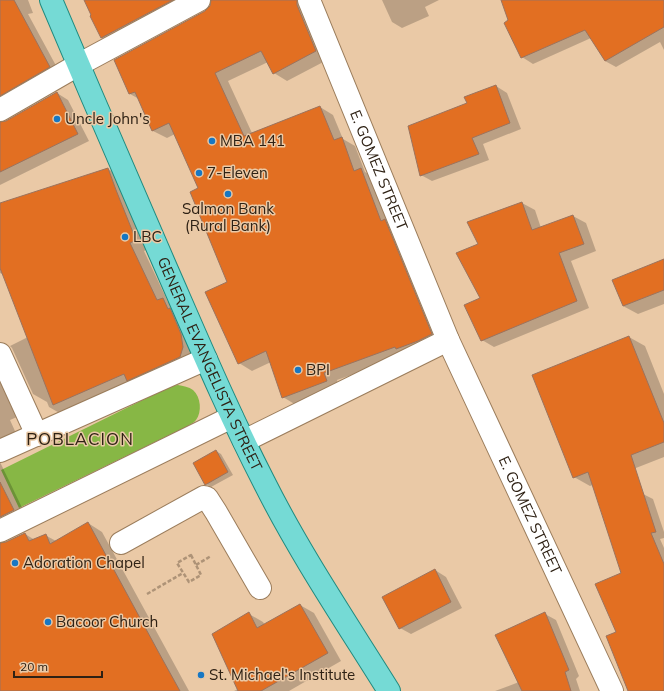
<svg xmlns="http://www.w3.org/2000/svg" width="664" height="691" font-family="Mulish,sans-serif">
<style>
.green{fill:#87b745}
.shadow{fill:#0003}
.building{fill:#e26f22;stroke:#9b735e}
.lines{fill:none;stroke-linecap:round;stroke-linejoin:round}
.minor-casing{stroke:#9b7d5c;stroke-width:24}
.major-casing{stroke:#208a7f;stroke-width:24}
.path{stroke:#ae9377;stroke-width:2.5;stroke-dasharray:4 2;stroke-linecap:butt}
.minor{stroke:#fff;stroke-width:22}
.major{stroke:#75dad5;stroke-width:22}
.poi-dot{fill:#1777c3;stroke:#eac9a6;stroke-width:1.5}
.labels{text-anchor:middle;stroke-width:3;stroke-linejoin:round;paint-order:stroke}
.poi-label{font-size:15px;fill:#2e2114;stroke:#eac9a6;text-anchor:start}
.street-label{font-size:15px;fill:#2e2114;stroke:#eac9a6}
.quarter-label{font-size:17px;letter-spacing:1px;fill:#2e2114;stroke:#eac9a6}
</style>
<rect width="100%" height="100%" fill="#eac9a6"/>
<path class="green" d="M178,385C183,386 189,387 193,390C201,397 202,412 196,420C194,423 190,424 188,426L19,508L1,470L171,386Z"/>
<path class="shadow" d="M0,0H28L33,13L28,14L60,73L10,102L0,96Z
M85,0H200L115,45L102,38L91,17L93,16Z
M212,0H307L329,59L287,81L274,73L268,62L228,81L252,133L320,107L333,115L343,139L355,146L365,172L374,177L445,342L337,380L340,389L296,405L283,397L271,362L252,371L239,363L228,283L199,189L175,134L167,138L153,131L139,99L130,94L115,60L206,12L211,7Z
M382,0H439L425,7L429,16L402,28L392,22Z
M502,0H664V50L660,42L616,67L605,61L591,38L533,64L522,57Z
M496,86L507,93L521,129L483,144L489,160L432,181L421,175L468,104Z
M57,93L68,100L89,141L0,185V123L7,122Z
M108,169L122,177L150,248L144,251L168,302L177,307L197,356L63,415L49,407L47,402L33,394L12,348L10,346L28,337L4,275L0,273V204Z
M522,203L535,210L541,228L573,216L586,223L596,251L571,261L589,308L494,347L482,340L479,244Z
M664,260V304L638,314L623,306Z
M629,337L645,346L664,394V457L590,486L574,477Z
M0,363L24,414L10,420L19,440L0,448Z
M216,451L221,454L233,475L211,487L206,484Z
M0,462L27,518L2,538V544L25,534L35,540L45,535L56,541L88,523L102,532L189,691H0Z
M643,494L653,499L664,532V538L660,539L664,548V691H629L617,633L622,574Z
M435,570L446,577L462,608L411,634L400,628Z
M300,605L314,613L341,661L289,691H234L238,689L249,614L263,622L265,625Z
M545,614L556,620L579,676L576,679L580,691H495L519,682Z"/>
<path class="building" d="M0,0H14L50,67L0,96Z
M84,0H173L101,38L90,16L91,15Z
M211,0H297V5L316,51L273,74L261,51L215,73L244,136L320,106L334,140L342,137L354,171L361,168L381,221L385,219L432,334L418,341L396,349L395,347L324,373L327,381L282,398L266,351L238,364L205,292L227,282L190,192L198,188L169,123L152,131L135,92L129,94L114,60L205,11L210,6Z
M501,0H664V27L605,61L585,30L521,58L504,23L508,20Z
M496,85L510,123L472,138L479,154L420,176L408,126L467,103L464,97Z
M57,92L78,134L0,172V122L6,121Z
M108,168L116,190L136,240L130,243L157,300L163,298L168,309L170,308L181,334L183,347L180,357L127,381L124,374L53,405L0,268V203Z
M522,202L532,230L573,215L584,244L559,253L577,301L481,341L464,305L480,298L456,253L478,244L467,222Z
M664,259V290L623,306L612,280Z
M629,336L664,423V442L631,455L656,532L651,533L664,564V691H628L606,636L616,632L595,584L621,573L588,472L573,478L532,375Z
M216,450L228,472L205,485L193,463Z
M0,482L14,510L0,517Z
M88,522L159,653L180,691H0V543L6,542L25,533L29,541L46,534L50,544Z
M435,569L451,602L399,629L382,597Z
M300,604L328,653L261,691H238L212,634L249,612L257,628Z
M545,612L569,670L565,672L571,691H522L495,635Z"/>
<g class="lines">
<g class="minor-casing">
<g id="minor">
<path id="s1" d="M309,0L448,340L612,691"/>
<path d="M0,110L78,65L199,0"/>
<path d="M0,354L37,435"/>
<path d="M244,441L448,340"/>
<path d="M0,451L206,359"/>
<path d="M0,531L232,417"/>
<path d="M121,543L204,497L207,498L216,512L260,588"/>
</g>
</g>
<g class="major-casing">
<g id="major">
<path id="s2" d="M51,0C88,88 126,175 164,263C196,336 227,410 264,482C300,554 346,622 389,691"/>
</g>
</g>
<path class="path" d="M191,555L201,575L189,582L177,563Z
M196,565L211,556
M147,594L183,573"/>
<use href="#minor" class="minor"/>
<use href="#major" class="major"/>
</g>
<g class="poi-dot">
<circle cx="57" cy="119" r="4"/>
<circle cx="212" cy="141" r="4"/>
<circle cx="199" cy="173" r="4"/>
<circle cx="228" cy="194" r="4"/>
<circle cx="125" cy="237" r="4"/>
<circle cx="298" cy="370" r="4"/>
<circle cx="15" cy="563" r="4"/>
<circle cx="48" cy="622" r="4"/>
<circle cx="201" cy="675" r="4"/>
</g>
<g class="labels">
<g class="poi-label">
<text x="65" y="124">Uncle John's</text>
<text x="220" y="146">MBA 141</text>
<text x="207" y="178">7-Eleven</text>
<text x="228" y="214" text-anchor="middle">Salmon Bank<tspan x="228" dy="17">(Rural Bank)</tspan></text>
<text x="133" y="242">LBC</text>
<text x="306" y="375">BPI</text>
<text x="23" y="568">Adoration Chapel</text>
<text x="56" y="627">Bacoor Church</text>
<text x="209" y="680">St. Michael's Institute</text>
</g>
<g class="street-label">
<text dy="5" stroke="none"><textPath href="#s1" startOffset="184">E. GOMEZ STREET</textPath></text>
<text dy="5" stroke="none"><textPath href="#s2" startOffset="397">GENERAL EVANGELISTA STREET</textPath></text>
<text dy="5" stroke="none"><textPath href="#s1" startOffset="561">E. GOMEZ STREET</textPath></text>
</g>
<g class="quarter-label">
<text x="80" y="445">POBLACION</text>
</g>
</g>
<path d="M14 671v6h88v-6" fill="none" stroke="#2e2114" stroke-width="2"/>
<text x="20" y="671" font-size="12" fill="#2e2114" stroke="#eac9a6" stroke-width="3" paint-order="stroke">20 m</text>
</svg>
